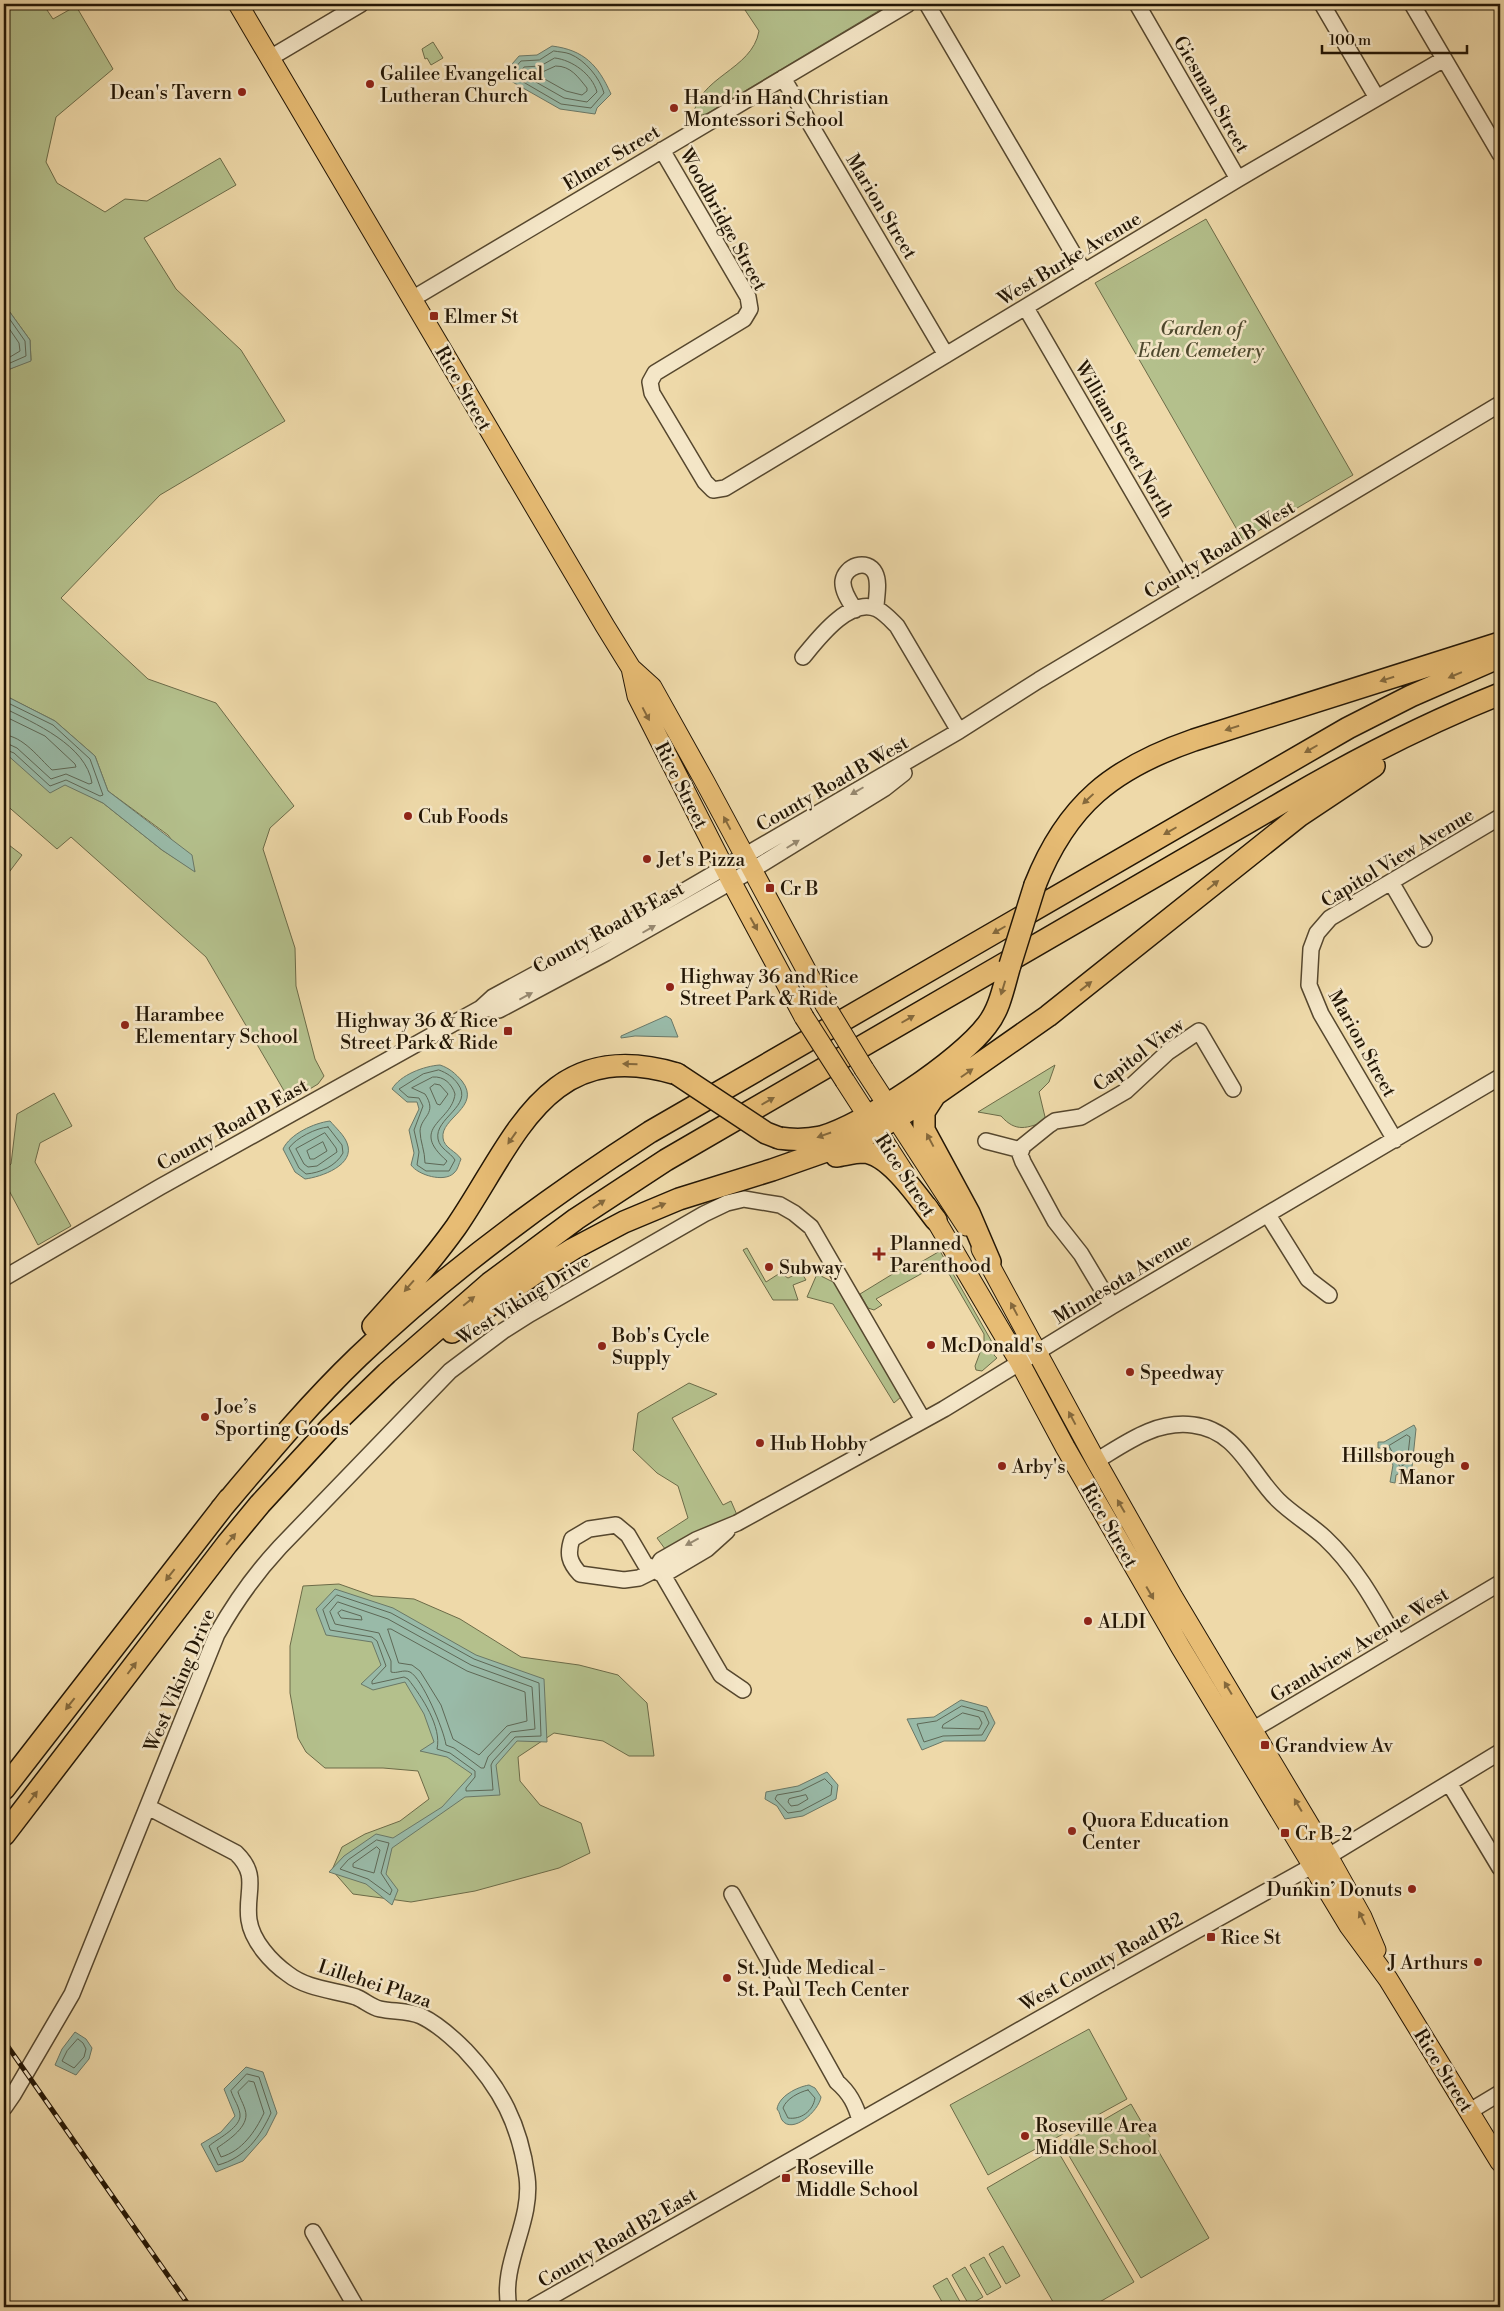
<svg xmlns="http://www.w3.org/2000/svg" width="1504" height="2311" font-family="'Libre Bodoni',serif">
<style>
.green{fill:#b4c08c;stroke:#6c6b48}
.water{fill:#99baa8;stroke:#6a7867}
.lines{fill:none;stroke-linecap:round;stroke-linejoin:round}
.shore{stroke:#5e6856;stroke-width:1}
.minor-casing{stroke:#56472e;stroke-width:18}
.major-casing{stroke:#231605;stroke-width:21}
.highway-casing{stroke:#231605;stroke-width:24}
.minor{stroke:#f4e6c7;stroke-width:15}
.major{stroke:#e7bc74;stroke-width:19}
.highway{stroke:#e7bc74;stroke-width:21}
.rail-casing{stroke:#231605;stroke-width:5}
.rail{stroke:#f4e6c7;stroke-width:3;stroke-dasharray:9;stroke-linecap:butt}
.major-bridge-casing{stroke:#231605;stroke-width:21;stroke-linecap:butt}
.highway-bridge-casing{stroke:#231605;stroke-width:24;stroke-linecap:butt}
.major-bridge{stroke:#e7bc74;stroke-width:19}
.highway-bridge{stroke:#e7bc74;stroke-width:21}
.oneway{fill:#85693c}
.oneway2{fill:#968870}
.poi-dot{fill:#8f2418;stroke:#f4e6c7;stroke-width:2}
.labels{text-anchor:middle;stroke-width:5;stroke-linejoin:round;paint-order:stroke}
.poi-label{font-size:19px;fill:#231605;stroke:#f4e6c7;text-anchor:start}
.street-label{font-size:19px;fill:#231605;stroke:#f4e6c7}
.park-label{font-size:19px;font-style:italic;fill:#4e492e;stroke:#f4e6c7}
</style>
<rect width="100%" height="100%" fill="#eed9a9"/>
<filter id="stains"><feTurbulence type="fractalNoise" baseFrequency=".004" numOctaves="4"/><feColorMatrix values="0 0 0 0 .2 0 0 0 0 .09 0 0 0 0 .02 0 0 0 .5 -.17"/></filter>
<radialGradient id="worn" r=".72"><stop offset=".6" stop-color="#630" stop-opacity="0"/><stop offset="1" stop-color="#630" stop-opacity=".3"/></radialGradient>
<path class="green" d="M4,4H43L53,19L76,6L113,69L56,117L46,162L57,183L105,212L125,199L147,201L220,158L236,185L144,238L176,289L241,350L285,421L160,495L61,598L148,679L216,703L294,806L270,828L263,849L295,948L296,986L315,1059L324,1076L318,1084L290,1101L206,957L71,837L57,849L4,803V752L103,803L162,850L195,871L168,835L108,791L95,756L55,721L4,695V367L10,369L31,360L30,340L4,304Z
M741,4H795L799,7H812L817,4H890L708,113L693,118C697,76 752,71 759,31Z
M433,42L443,58L431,65L427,58L425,59L422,49Z
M1206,219L1353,475L1243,540L1095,283Z
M5,842L22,855L4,879V844Z
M1055,1065L1049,1082L1039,1092L1046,1121C1027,1128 1016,1133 1001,1116L978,1112Z
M54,1093L72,1126L40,1143L35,1162L71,1226L38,1245L4,1181V1170L11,1164L17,1114Z
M747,1248L766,1282L780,1273L788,1278L801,1272L806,1280L793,1285L798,1300H773L743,1250Z
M940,1251L996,1349L994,1355L997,1358L982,1371L976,1370L975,1366L984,1342V1334L949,1274L941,1270L937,1265L876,1299L882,1305L874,1310L868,1308L860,1294L904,1267L902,1262L904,1260L909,1269Z
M817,1274L835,1283L901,1397L894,1403L833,1304L807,1297Z
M689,1383L717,1394L672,1418L723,1505L731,1501L737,1515L668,1553L657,1538L688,1518L678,1486L657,1473L633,1450L638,1413Z
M339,1584L373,1596L414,1599L460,1619L521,1657L579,1665L618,1675L647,1703L654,1756H629L603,1741L554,1733L518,1757L520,1781L540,1805L581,1823L590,1853L559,1868L475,1891L411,1902L353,1894L332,1870L342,1847L365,1834L400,1821L429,1799L418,1771L383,1768H325L306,1752L298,1738L290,1693V1646L303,1586Z
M1089,2029L1127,2099L988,2175L950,2105Z
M1131,2104L1209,2238L1141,2278L1062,2144Z
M1056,2148L1134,2282L1091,2307H1056L987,2188Z
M1003,2246L1020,2276L1006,2284L989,2254Z
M984,2257L1001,2287L987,2295L970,2265Z
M965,2267L983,2297L969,2305L952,2275Z
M947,2278L963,2307H945L933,2286Z"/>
<path class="water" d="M552,46C584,50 598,65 611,94L597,108L595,114L560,109L509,80L506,71L519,56L537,55Z
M4,304L30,340L31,361L10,369L4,367Z
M4,695L55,721L95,756L108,791L192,855L195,872L162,850L103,803L65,785L50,793L4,752Z
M666,1016L671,1019L678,1037L635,1036L621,1038V1036Z
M440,1065C449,1068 455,1073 462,1081C482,1107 440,1118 443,1138C444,1148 456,1151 461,1159C459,1163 458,1170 454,1173C444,1183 418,1175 411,1165L414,1153L409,1130L419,1109L417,1102H407L392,1089C400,1075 424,1066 440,1065Z
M330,1121C336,1128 344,1135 347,1143C356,1165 321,1177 305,1179L295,1172L283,1149C290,1134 314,1123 330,1121Z
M1414,1425L1416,1429L1412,1467L1396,1475L1395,1483L1390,1482L1393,1465L1384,1448H1378V1442H1384Z
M335,1589L393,1608L476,1655L544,1679L547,1742L517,1741L496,1765L500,1795L465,1797L392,1848L386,1874L398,1890L392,1905L366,1884L329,1872L344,1856L376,1834L393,1838L442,1807L472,1774L447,1757L420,1751L434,1742L424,1714L405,1682L373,1690L361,1684L381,1665L372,1642L326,1635L316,1609Z
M961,1700L987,1707L995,1723L985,1741H944L922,1750L907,1719L934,1717Z
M827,1772L838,1785L836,1799L803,1816L785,1819L777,1806L765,1799L766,1792L798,1786Z
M75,2032L86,2039L92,2048L89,2059L76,2075L55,2065L62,2049Z
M246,2067L263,2072L277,2113L266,2135L243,2161L216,2172L201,2144L221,2132L235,2116L224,2089Z
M809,2085L815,2088L821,2097C819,2111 792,2135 782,2120C780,2117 780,2112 777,2109C779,2096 797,2087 809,2085Z"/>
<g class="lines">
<path class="shore" d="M554,51C559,52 565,52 570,54C585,60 600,78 604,93L591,108L561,104L513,76L512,71L521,61L539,60Z
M555,58C572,60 592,74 597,92L587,102L564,98L520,73L524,67L540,66Z
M556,66C571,66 578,77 587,88V91L582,95L566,91L541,77V73Z
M4,311L25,341L26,356L10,363H4
M4,321L19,343L20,351L10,357L4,356
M4,701L53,725L90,759L103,795L100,796L66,780L50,786L14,753L4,749
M4,708C34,723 86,745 92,783L89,784L66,774L51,779L17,748L4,742
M4,716L45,736L75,764L76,767L52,770C39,758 23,736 4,735
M439,1070C447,1073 453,1077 458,1084C474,1106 434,1118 438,1139C440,1149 450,1152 455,1160L449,1171H426L417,1165L419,1152L414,1130L423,1106L419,1098L408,1097L399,1089L423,1074Z
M433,1077C444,1076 452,1084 455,1094C452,1122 408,1127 447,1161L444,1165L425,1163C425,1151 420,1141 420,1131C421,1116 438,1114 425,1094L412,1088Z
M435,1084L440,1085L448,1094L440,1105L437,1104L430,1088Z
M328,1127L342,1145L343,1153C336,1166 320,1173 306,1174L299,1168L289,1148C296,1138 316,1128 328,1127Z
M325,1133L336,1148L337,1152L317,1166L308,1167L304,1164L296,1149Z
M323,1142L327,1151L314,1159H310L307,1151Z
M1407,1435L1410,1437L1407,1463L1400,1467L1389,1446Z
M337,1595L391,1613L474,1659L539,1683L541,1736L515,1737L493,1761L491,1765L493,1790L466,1791V1788L475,1777V1771L450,1753L437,1749C442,1727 422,1697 408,1679L404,1677L372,1684V1681L386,1666L377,1641L372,1637L330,1630L323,1610Z
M338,1602L388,1619L471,1665L532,1687L535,1729L511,1732L488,1757L484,1768H481L454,1748L446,1745C444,1730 422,1678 410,1672C403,1669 397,1674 391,1672V1661L379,1633L335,1624L330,1612Z
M342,1610L361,1616L362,1620L341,1618L338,1613Z
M388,1629H391L467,1671L525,1692L527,1721L507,1726L479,1755L453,1739L441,1705L420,1671L412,1665L399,1663Z
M962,1706L984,1712L989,1723L982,1735L943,1736L924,1742L917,1724L936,1721Z
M963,1713L979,1717L982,1723L979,1729L942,1728L943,1725Z
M825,1779L832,1786L831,1795L801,1811L788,1813L775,1799L777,1795L800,1791Z
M806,1795L808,1799L798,1805L791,1806L788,1802L789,1799Z
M377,1840L389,1843L381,1873L392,1890L390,1895L368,1879L340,1869L348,1860Z
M377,1847L380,1850L374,1873L353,1867V1864Z
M78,2039L83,2043L86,2049L84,2057L74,2068L62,2061L67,2051Z
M247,2074L259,2077L271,2113C260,2137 245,2158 218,2165L209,2146C217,2139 238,2129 240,2117C241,2109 233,2098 231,2091Z
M249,2081L254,2082L264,2113C255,2132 242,2151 221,2157L217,2148C227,2141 246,2129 246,2115C246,2108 240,2099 238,2092Z
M808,2090L815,2098C813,2111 801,2120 788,2118L783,2108C786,2099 799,2092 808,2090Z"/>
<g class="minor-casing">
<path id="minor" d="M927,4L1084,272
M1137,4L1238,179
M1322,4L1377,98
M1412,4L1500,154
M270,58L361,4
M783,78L946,355
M662,150L748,297L750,309L744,319L655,373L650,382L652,393L705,482L713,490L725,488L1238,179L1444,59
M412,299L908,4
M1026,308L1189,589
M855,610C850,602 842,591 843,581C845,566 867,558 875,573C880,583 876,597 876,608
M803,657C817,640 850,596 877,609C885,613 891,620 897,626L959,731
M1391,882L1424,939
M481,1008L499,1010L606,953L752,870L885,788L904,773
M1395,1140L1321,1014L1309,985L1311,949L1317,933L1330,918L1500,817
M986,1141L1021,1150
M1268,1215L1308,1279L1329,1295
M4,1278L160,1187L481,1008L493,997L624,926L959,731L1039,680L1500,404
M1112,1306L1081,1254L1055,1221L1023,1162L1020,1154L1023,1146L1049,1125L1055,1121L1081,1117L1126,1091L1168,1052L1199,1031L1233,1089
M1096,1461C1126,1443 1156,1420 1193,1425C1237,1430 1250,1472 1278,1500C1292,1514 1310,1524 1325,1538C1357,1568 1377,1606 1398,1643
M663,1575L707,1549L727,1531
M743,1690L721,1675L663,1575L645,1564L628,1535L616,1525L589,1529L572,1539C567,1554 569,1562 580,1574L624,1580L639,1578L655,1570L661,1560L696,1540L737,1523L944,1409L1112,1306L1500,1077
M1237,1739L1500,1583
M1449,1783L1500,1868
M148,1807L236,1853C260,1876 245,1892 249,1920C252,1941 271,1962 288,1974C307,1989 334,1990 356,1997C364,2000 371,2007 380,2009C393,2012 408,2010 421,2016C438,2024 452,2037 465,2050C501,2088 520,2125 527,2177C533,2222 500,2264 509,2307
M732,1894L837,2082C850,2093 856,2105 860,2121
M4,2108L13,2095L72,1994L217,1634C235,1602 255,1574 280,1547L450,1371L503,1331L530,1314L704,1214L727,1203L744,1199L780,1205L794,1213L811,1227L923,1420
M1470,2111L1500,2093
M313,2232L356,2307
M533,2307L1097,1986L1314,1865L1500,1752"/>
</g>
<g class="major-casing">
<path id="major" d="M238,4L605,626L631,668L652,687L705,782L825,1005
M631,668L637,696L731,881L804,1017
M864,1069L966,1226
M845,1081L905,1174
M928,1207L1020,1363L1065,1447L1181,1648L1349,1926L1388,1979L1500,2162
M981,1249L1096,1461L1173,1597L1328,1856L1362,1917L1376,1950"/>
</g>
<g class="highway-casing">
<path id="highway" d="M1035,885C1067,804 1113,768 1194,740L1500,643
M935,1095L924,1112V1130L969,1213L990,1262
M779,1138C793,1140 807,1140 821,1137C864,1125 960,1061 987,1025C1000,1009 1004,985 1010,965
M836,1156C844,1155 854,1152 863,1152C890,1153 920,1200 936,1220
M373,1326C402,1294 431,1262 456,1227C516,1139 546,1035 677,1074
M452,1332L541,1269L573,1249L624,1222L679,1199L772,1170L846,1144L876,1130L935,1095L1048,1016L1299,816L1374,766
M221,1509C265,1457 309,1404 358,1357C448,1271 546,1199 650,1132L1348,728L1411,696L1500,657
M4,1789L229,1499
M4,1835L227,1544L260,1504L330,1428L387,1373L490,1283L576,1219L666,1160L1283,802C1353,761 1425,724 1500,694"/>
</g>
<use href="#minor" class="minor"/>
<use href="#major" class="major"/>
<use href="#highway" class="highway"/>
<g class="rail-casing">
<path id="rail" d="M4,2041L190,2307"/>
</g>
<use href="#rail" class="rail"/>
<g class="major-bridge-casing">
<path id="major-bridge" d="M825,1005L864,1069
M804,1017L845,1081"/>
</g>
<g class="highway-bridge-casing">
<path id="highway-bridge" d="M1010,965L1035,885
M677,1074L766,1133L779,1138"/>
</g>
<use href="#major-bridge" class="major-bridge"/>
<use href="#highway-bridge" class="highway-bridge"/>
</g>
<defs><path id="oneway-solid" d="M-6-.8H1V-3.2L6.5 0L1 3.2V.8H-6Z" transform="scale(1.25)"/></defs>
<g class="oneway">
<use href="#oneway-solid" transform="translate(1455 675) rotate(157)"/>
<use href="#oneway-solid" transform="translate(1387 679) rotate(163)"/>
<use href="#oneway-solid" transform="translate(646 714) rotate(62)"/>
<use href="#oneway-solid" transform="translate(1232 728) rotate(163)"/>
<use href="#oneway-solid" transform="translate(1311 749) rotate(150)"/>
<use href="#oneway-solid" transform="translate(1088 799) rotate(137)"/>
<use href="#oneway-solid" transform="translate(727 823) rotate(-118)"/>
<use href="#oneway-solid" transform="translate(1170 831) rotate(150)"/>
<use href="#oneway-solid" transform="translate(1213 885) rotate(-39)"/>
<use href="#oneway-solid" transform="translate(754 924) rotate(61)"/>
<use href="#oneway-solid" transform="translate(999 930) rotate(150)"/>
<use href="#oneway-solid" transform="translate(1086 986) rotate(-38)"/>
<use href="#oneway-solid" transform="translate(1003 988) rotate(107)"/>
<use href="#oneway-solid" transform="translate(908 1019) rotate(-30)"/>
<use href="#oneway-solid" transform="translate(630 1064) rotate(-179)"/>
<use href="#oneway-solid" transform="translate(967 1073) rotate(-35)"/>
<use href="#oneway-solid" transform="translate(768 1101) rotate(-30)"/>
<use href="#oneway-solid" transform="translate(824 1135) rotate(161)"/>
<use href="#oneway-solid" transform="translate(512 1138) rotate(125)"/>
<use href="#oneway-solid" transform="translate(930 1140) rotate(-118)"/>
<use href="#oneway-solid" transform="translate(599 1204) rotate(-34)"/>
<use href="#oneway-solid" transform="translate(659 1206) rotate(-22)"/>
<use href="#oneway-solid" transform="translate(409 1286) rotate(131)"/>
<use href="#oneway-solid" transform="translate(469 1301) rotate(-39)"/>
<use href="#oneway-solid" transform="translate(1014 1309) rotate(-118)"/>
<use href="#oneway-solid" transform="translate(1072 1418) rotate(-118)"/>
<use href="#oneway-solid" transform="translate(1121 1506) rotate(-120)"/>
<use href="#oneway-solid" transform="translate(231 1539) rotate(-50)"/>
<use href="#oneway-solid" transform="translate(170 1575) rotate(128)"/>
<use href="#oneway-solid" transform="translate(1150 1593) rotate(60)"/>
<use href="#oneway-solid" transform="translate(132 1668) rotate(-53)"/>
<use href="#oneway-solid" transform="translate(1228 1688) rotate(-121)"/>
<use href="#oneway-solid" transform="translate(70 1704) rotate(128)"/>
<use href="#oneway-solid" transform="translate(33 1797) rotate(-53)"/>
<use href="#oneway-solid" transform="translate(1298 1805) rotate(-121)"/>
<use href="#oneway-solid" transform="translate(1362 1918) rotate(-116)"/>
</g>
<g class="oneway2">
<use href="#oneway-solid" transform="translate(857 791) rotate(150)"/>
<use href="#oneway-solid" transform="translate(793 844) rotate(-32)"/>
<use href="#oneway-solid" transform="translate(649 929) rotate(-30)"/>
<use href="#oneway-solid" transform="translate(526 996) rotate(-28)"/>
<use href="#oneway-solid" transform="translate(692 1542) rotate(152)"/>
</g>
<g class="poi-dot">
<circle cx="370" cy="84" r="5"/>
<circle cx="242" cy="92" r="5"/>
<circle cx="674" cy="108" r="5"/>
<rect x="429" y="311" width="10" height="10" rx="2.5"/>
<circle cx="408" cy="816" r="5"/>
<circle cx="647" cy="859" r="5"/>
<rect x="765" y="883" width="10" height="10" rx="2.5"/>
<circle cx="670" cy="987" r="5"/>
<circle cx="125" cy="1025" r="5"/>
<rect x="503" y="1026" width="10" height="10" rx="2.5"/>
<path d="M876.5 1246.5h5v5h5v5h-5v5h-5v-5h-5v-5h5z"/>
<circle cx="769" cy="1267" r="5"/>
<circle cx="931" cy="1345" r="5"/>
<circle cx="602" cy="1346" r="5"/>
<circle cx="1130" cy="1372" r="5"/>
<circle cx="205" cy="1417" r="5"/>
<circle cx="760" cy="1443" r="5"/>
<circle cx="1002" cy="1466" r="5"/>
<circle cx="1465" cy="1466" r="5"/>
<circle cx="1088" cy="1621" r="5"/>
<rect x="1260" y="1740" width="10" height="10" rx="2.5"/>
<circle cx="1072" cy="1831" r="5"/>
<rect x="1280" y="1828" width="10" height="10" rx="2.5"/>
<circle cx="1412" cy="1889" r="5"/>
<rect x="1206" y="1932" width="10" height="10" rx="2.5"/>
<circle cx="1478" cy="1962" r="5"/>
<circle cx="727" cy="1978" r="5"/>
<circle cx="1025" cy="2136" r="5"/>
<rect x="781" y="2173" width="10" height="10" rx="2.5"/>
</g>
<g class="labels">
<g class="poi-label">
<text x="380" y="80">Galilee Evangelical<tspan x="380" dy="22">Lutheran Church</tspan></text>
<text x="232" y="99" text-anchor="end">Dean's Tavern</text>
<text x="684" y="104">Hand in Hand Christian<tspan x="684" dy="22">Montessori School</tspan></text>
<text x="444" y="323">Elmer St</text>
<text x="418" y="823">Cub Foods</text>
<text x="657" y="866">Jet's Pizza</text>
<text x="780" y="895">Cr B</text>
<text x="680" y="983">Highway 36 and Rice<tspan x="680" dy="22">Street Park &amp; Ride</tspan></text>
<text x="135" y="1021">Harambee<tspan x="135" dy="22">Elementary School</tspan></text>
<text x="498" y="1027" text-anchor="end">Highway 36 &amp; Rice<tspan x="498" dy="22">Street Park &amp; Ride</tspan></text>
<text x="890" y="1250">Planned<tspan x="890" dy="22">Parenthood</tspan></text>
<text x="779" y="1274">Subway</text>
<text x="612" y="1342">Bob's Cycle<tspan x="612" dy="22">Supply</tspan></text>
<text x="941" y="1352">McDonald's</text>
<text x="1140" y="1379">Speedway</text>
<text x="215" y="1413">Joe’s<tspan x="215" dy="22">Sporting Goods</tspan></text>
<text x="770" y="1450">Hub Hobby</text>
<text x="1455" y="1462" text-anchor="end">Hillsborough<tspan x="1455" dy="22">Manor</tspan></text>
<text x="1012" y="1473">Arby's</text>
<text x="1098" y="1628">ALDI</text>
<text x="1275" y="1752">Grandview Av</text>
<text x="1082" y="1827">Quora Education<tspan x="1082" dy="22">Center</tspan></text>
<text x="1295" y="1840">Cr B-2</text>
<text x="1402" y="1896" text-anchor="end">Dunkin’ Donuts</text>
<text x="1221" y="1944">Rice St</text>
<text x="1468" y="1969" text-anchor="end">J Arthurs</text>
<text x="737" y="1974">St. Jude Medical -<tspan x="737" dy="22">St. Paul Tech Center</tspan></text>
<text x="1035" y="2132">Roseville Area<tspan x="1035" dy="22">Middle School</tspan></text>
<text x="796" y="2174">Roseville<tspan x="796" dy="22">Middle School</tspan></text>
</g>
<g class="street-label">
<text transform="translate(1212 94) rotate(60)" y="7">Giesman Street</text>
<text transform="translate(611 157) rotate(-31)" y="7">Elmer Street</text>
<text transform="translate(882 206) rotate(59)" y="7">Marion Street</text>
<text transform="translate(724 219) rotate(61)" y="7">Woodbridge Street</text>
<text transform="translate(1069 258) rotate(-31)" y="7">West Burke Avenue</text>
<text transform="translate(464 388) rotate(60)" y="7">Rice Street</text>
<text transform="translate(1125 439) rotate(60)" y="7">William Street North</text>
<text transform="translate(1219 549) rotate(-31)" y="7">County Road B West</text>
<text transform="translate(832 783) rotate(-30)" y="7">County Road B West</text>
<text transform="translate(682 785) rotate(63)" y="7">Rice Street</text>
<text transform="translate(1397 857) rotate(-31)" y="7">Capitol View Avenue</text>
<text transform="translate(608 927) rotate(-29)" y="7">County Road B East</text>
<text transform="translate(1363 1043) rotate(61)" y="7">Marion Street</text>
<text transform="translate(1138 1054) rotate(-37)" y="7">Capitol View</text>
<text transform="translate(232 1124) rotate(-29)" y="7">County Road B East</text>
<text transform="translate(906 1175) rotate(57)" y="7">Rice Street</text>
<text transform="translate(1122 1278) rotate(-31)" y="7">Minnesota Avenue</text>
<text transform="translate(523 1299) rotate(-32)" y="7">West Viking Drive</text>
<text transform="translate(1110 1525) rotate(60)" y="7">Rice Street</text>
<text transform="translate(1359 1644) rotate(-31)" y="7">Grandview Avenue West</text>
<text transform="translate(179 1680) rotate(-67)" y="7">West Viking Drive</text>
<text transform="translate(1101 1961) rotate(-29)" y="7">West County Road B2</text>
<text transform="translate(375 1983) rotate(18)" y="7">Lillehei Plaza</text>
<text transform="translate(1444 2070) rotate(58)" y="7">Rice Street</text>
<text transform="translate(617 2237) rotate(-30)" y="7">County Road B2 East</text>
</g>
<g class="park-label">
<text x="1201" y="335">Garden of<tspan x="1201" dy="22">Eden Cemetery</tspan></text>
</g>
</g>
<rect width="1504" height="2311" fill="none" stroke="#eed9a9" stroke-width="20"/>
<rect x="5" y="5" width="1494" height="2301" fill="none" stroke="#231605" stroke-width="2.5"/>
<rect x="10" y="10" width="1484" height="2291" fill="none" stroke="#231605"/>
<path d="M1322 45v8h145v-8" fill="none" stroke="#231605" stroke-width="2.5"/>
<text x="1329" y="45" font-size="15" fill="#231605" stroke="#f4e6c7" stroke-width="4" paint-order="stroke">100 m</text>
<rect width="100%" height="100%" filter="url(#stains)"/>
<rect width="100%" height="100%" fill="url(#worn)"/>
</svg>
